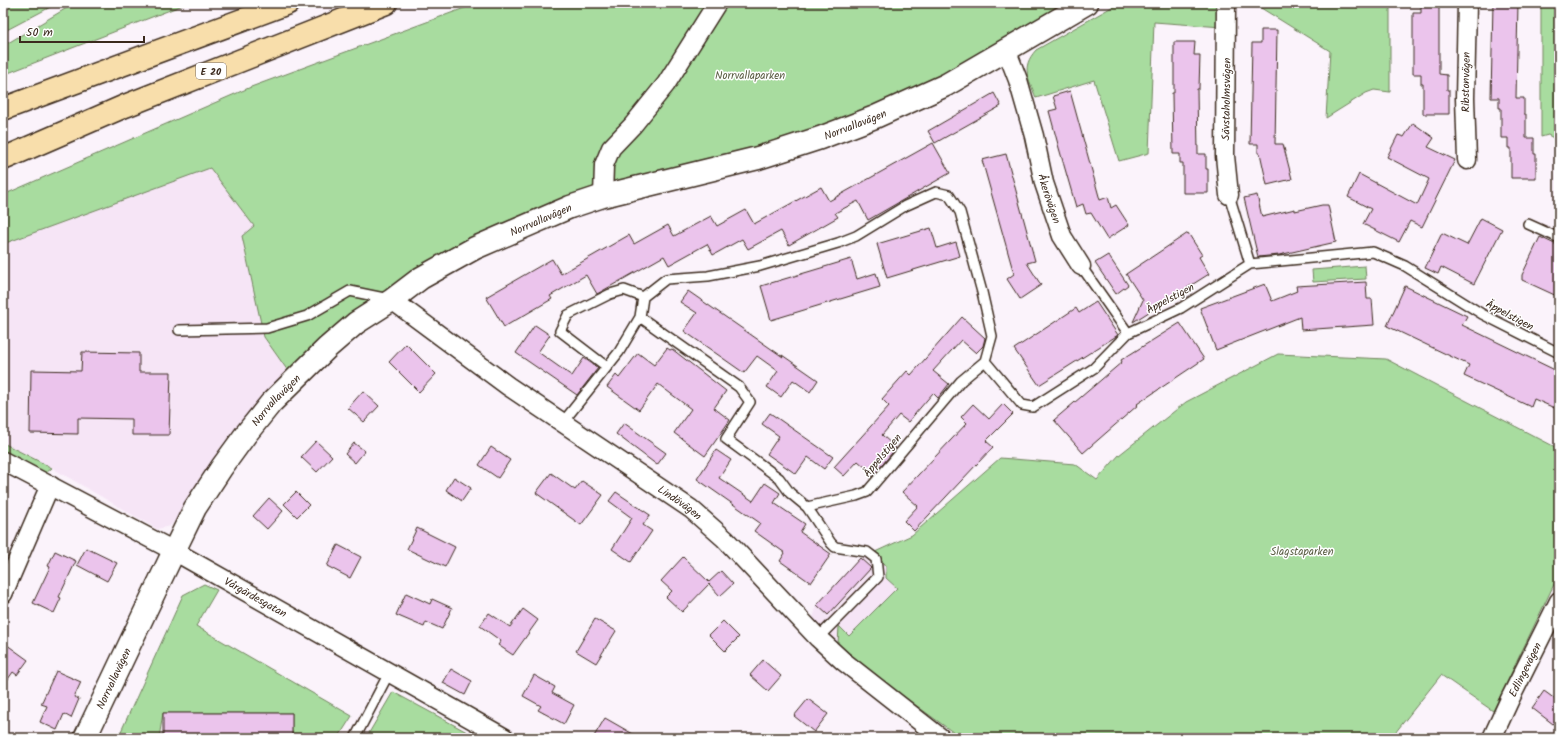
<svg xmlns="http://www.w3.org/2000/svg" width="1562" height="741" font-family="Kalam,sans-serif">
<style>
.built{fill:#f6e5f6}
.green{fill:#a8dc9f;stroke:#72835e}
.building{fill:#ebc4ec;stroke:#3b2a1e}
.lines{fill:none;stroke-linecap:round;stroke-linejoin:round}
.lane-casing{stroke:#3b2a1e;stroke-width:12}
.street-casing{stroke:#3b2a1e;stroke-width:21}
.secondary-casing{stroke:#3b2a1e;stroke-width:25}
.highway-casing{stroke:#3b2a1e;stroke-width:25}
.lane{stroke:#fff;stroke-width:9}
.street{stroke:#fff;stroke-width:18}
.secondary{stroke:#fff;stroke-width:22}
.highway{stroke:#f8deab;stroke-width:22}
.labels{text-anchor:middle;stroke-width:3;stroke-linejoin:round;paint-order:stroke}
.shield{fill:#fff;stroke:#766a62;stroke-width:1}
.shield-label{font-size:10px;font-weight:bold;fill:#3b2a1e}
.park-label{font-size:11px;fill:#5c5f45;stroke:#fff}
.street-label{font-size:11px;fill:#3b2a1e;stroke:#fff}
</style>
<rect width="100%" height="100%" fill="#fbf3fb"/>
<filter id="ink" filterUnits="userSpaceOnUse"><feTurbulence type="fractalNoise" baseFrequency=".025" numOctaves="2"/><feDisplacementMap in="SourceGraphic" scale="8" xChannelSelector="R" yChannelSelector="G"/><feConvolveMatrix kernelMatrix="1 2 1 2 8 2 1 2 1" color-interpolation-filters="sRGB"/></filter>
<g filter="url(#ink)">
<path class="built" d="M210,167L254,226L242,237L264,337L288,371L219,456L182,513L170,526L157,529L52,468L3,443V244Z
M875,552L886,567L887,578L897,588L849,637L839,627L838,644L813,618L817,605L860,558Z"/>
<path class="green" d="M3,3H58L3,32Z
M75,3H188L3,75V46Z
M478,3H1076L907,94L773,144L624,181L364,309L288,371L264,337L242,236L254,226L210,168L3,244V195L251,87Z
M1119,3H1222V27L1154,22L1149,153L1119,161L1094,80L1036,98C1029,78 1020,68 1036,50Z
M1253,3H1390V92L1374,90L1366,93L1326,118L1330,51Z
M1541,3H1559V141L1548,135L1541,137Z
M1365,266L1366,279L1313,282L1312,270Z
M1278,354L1386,359L1559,449V574L1493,711L1441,675L1391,738H961L881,680L838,644L839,626L849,636L897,588L886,578V567L875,552L912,535L1000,458L1075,464L1097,480L1119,455L1186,402Z
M3,443L52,468L46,473L3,455Z
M204,584L217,590L196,626L352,716L338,738H292V713H163L159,738H118L183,595Z
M393,692L478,738H366Z"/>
<path class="building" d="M1421,3H1439V74L1447,75V90H1449V114H1423V84H1421V74H1413V13H1421Z
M1493,3H1518L1516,98H1524V114H1526V138H1534V154H1536V178H1511V148H1508V138H1501V108H1499V98H1491Z
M1261,30H1277L1275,144H1283L1292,179L1267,185L1260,153H1258V144H1250L1252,43H1261Z
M1174,42H1195L1194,55H1200L1199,89H1197L1198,154H1206V169H1208V193H1183V163H1180V154H1173L1172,93H1174Z
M1070,91L1100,200L1108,197L1111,208L1116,205L1129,225L1107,239L1091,213L1086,214L1083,204L1076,207L1059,148L1049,111L1057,109L1053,96Z
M994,93L1001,106L935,143L928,131Z
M1413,123L1434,138L1428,147L1455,160L1422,227L1410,221L1399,242L1363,224L1371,209L1348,197L1359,174L1417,205L1429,179L1387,157L1398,135L1404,137Z
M933,143L950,173L868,220L858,201L835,213L838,217L789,245L781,231L748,249L742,239L713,255L707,244L669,265L664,256L597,294L586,275L550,296L552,299L504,327L486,297L552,259L561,274L629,235L634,244L668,225L674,236L711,216L717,226L746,210L754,224L821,187L829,201Z
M1006,154L1035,261L1027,263L1041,285L1020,299L1007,279L1014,274L982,160Z
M1257,195L1262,217L1295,209V211L1322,205H1328L1336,242L1279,255L1258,257L1244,198Z
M1481,218L1502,229L1474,284L1441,267L1438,274L1425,268L1442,233L1467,245Z
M931,228L937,248L956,242L960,256L887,278L877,244Z
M1188,233L1202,255L1199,257L1209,274L1133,322L1143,300L1126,274Z
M1540,237L1559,246V297L1522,280V275Z
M1108,255L1128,285L1116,294L1095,263Z
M851,259L857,279L876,273L880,287L771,320L761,286Z
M1366,282L1367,299H1372L1374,325L1301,330L1300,317L1216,350L1200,308L1265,284L1272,301L1297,291L1296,286Z
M1405,286L1467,316L1462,325L1559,372V410L1534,399L1531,407L1464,376L1469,365L1387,326Z
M688,291L783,357L782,355L818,380L810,392L793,380L781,397L767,387L778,371L757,356L744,373L684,331L697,313L680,302Z
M1096,302L1118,335L1039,385L1014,349L1076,308L1079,313Z
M962,317L985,338L983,346L976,353L961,340L933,371L949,384L938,398L933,393L908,422L899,415L882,435L896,448L874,475L858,461L844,476L834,467L889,406L882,399L907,371L911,375Z
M1180,323L1204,359L1137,404L1138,405L1083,453L1054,420L1122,362L1121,360Z
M535,325L550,335L538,352L572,376L584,358L598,368L577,395L516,353Z
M406,344L436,374L419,392L389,362Z
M667,348L670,350L672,349L726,391L714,408L730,420L705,456L674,433L691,409L658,384L639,410L607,387L616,375L619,378L638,353L654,365Z
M82,352L139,353V372H171L169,435H132V419L78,418V434L30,433L31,370L81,371Z
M363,391L379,406L364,422L348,408Z
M973,404L989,419L1003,404L1013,414L986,441L993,447L914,531L904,521L918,506L902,492L967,423L961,417Z
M770,413L833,457L824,469L808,457L796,474L767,454L779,436L762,424Z
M624,423L666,453L657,465L616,434Z
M316,441L332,456L317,472L301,457Z
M354,443L365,451L355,463L345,454Z
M491,447L510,460L498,478L479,465Z
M716,450L731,460L719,478L753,501L765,483L780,493L774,503L805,524L800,532L831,554L811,583L780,561L785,553L754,531L760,523L697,479Z
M551,473L575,490L582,481L603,495L581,525L536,493Z
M454,477L471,488L462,501L446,490Z
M296,492L309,505L297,517L284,504Z
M616,492L650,515L643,525L652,531L631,562L612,549L632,518L609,501Z
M269,498L283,511L267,529L253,516Z
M417,528L455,547L445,567L407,549Z
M338,545L361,557L350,578L327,566Z
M86,548L117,563L107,581L77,565Z
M55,551L76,561L59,597L61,598L54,613L33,603L50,567L48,566Z
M683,557L709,582L721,571L733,584L720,596L709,584L682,612L666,597L672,591L661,581Z
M860,558L871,568L828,615L817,605Z
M406,593L430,604L432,599L452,608L442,629L426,622L424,627L396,615Z
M523,609L538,620L513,655L498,645L501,641L480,626L489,613L510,627Z
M595,619L616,631L596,663L576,651Z
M723,621L739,637L725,651L709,635Z
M3,642L28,660L17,675L13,672L3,686Z
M763,660L781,676L768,691L750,675Z
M451,669L472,681L465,695L443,683Z
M56,671L81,682L74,697L79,699L71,718L64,714L57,730L40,722L47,706L41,704Z
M534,675L555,687L552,693L574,705L564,724L538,710L541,706L523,696Z
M1544,691L1559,702V716L1553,724L1532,708Z
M808,699L828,714L814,732L794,716Z
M163,713H292V738H163Z
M605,718L640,738H593Z"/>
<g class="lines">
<g class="lane-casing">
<path id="lane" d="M1229,195L1250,264
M1528,224L1559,238
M1081,266L1128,333
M643,297L666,279L708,276L760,266L838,243L856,236L905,206L936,192L949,195L960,212L982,292L992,336L985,361
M640,317L739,387L750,402L726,439L779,478L790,493L807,507L831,543L835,547L867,552L876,559L878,577L818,638
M179,330L267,328L307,316L350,291L389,299
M563,422L619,352L640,317L643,297L624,290L610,294L568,315L560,331L607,367
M807,507L856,496L867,492L961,381L985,361L1022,405L1033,407L1094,368L1128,333L1181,308L1250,264L1373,252L1405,266L1482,314L1559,353
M355,738L389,673"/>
</g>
<g class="street-casing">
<g id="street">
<path d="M1226,3L1225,156L1229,195"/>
<path id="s1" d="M1006,49L1018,80L1034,136L1044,183L1062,236L1081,266"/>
<path id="s2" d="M1467,160L1465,98L1467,3"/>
<path d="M603,196L604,165L611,148L633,125L666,84L717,3"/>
<path id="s3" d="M392,300L508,386L691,509L725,539L818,638L843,661L941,738"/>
<path id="s4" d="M3,461L174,551L505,738"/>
<path d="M3,594L50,485"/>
<path id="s5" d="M1492,738L1510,699L1559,601"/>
</g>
</g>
<g class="secondary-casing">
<g id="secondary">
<path id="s6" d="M85,738L174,551L195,508L222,467L246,434L271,403L327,348L356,323L392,300L421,278L475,248L570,207L603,196L758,158L820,138L875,117L946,85L1087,3"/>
</g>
</g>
<g class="highway-casing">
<path id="highway" d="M3,109L288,3
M3,159L125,106L386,3"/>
</g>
<use href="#lane" class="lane"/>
<use href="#street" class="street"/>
<use href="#secondary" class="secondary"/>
<use href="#highway" class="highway"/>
</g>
</g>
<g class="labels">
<rect class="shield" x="196" y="63" width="30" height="16" rx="3"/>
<g class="shield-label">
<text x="211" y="75">E 20</text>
</g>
<g class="park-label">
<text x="750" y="79">Norrvallaparken</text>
<text x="1302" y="555">Slagstaparken</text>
</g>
<g class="street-label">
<text dy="4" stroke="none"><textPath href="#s2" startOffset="78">Ribstonvägen</textPath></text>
<text transform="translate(1226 99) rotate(-89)" y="4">Sävstaholmsvägen</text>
<text dy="4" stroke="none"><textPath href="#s6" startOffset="1043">Norrvallavägen</textPath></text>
<text dy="4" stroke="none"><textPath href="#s1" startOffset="156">Åkerövägen</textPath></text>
<text dy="4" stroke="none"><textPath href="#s6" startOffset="714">Norrvallavägen</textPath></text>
<text transform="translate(1170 298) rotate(-28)" y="4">Äppelstigen</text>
<text transform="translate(1510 315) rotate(28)" y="4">Äppelstigen</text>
<text dy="4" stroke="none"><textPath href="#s6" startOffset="390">Norrvallavägen</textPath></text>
<text transform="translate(882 455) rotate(-50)" y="4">Äppelstigen</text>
<text dy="4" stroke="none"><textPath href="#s3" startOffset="352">Lindövägen</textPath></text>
<text dy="4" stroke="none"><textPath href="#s4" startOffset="287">Vårgärdesgatan</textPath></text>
<text dy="4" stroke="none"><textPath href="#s5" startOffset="76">Edlingevägen</textPath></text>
<text dy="4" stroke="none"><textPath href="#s6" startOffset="66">Norrvallavägen</textPath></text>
</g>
</g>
<rect width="1562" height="741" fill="none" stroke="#fff" stroke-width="16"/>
<rect x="8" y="8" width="1546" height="725" fill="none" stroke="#3b2a1e" stroke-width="1.5" filter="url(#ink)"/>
<path d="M20 36v6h124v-6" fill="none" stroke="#3b2a1e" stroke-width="2"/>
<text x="26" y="36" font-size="12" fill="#3b2a1e" stroke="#ffffff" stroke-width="3" paint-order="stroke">50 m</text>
</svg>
